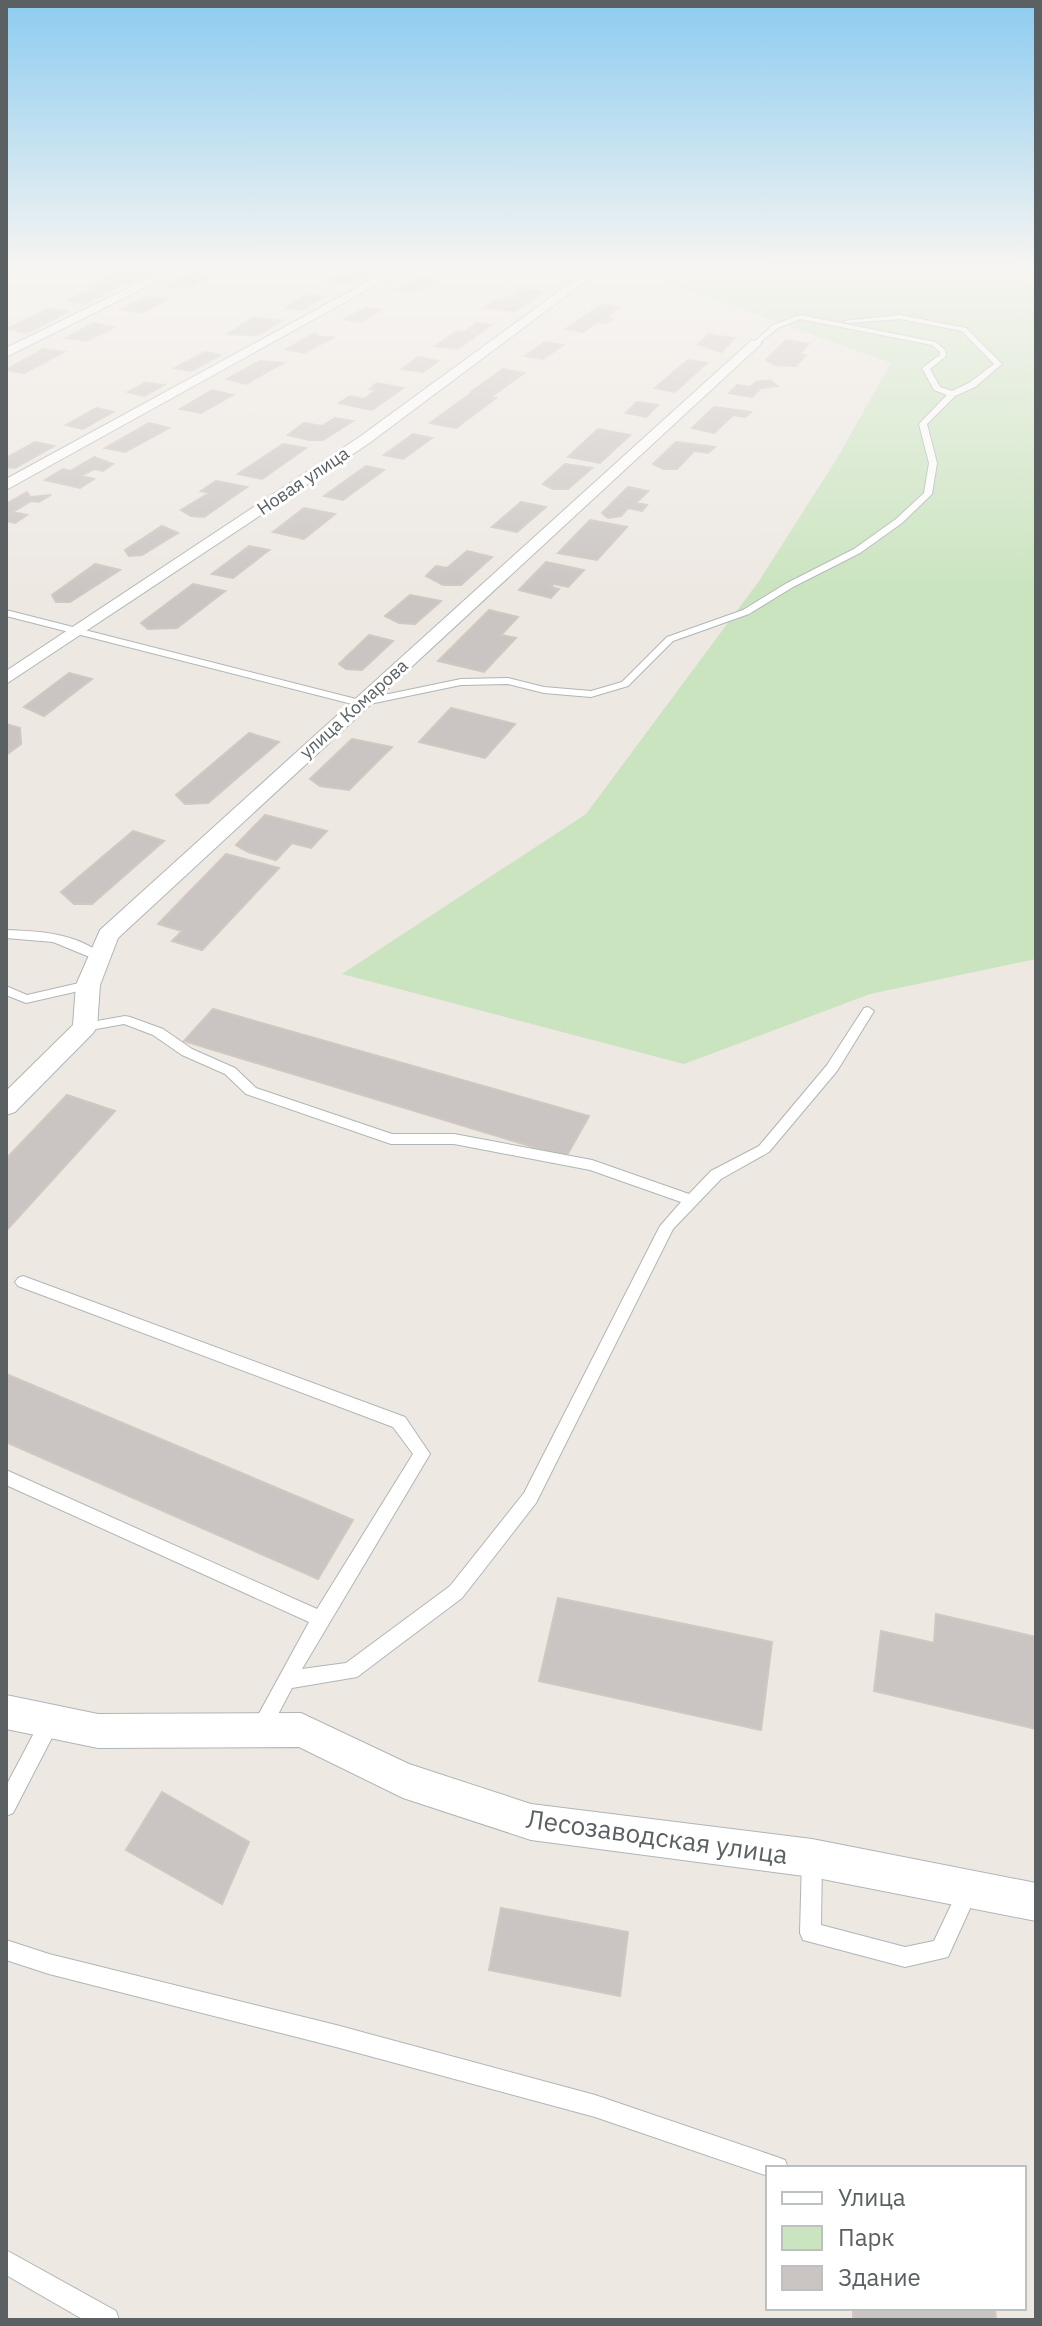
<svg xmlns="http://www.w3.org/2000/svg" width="1042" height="2326" font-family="'IBM Plex Sans',sans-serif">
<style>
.green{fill:#cae4bf}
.building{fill:#cac5c2;stroke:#d2c7c1;stroke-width:2}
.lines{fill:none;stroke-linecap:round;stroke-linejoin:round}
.service-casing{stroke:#b0b5b7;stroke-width:2}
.minor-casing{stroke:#b0b5b7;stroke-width:2}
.service{fill:#fff;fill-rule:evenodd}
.minor{fill:#fff;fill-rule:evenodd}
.labels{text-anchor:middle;stroke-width:6;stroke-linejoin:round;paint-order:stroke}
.far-street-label{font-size:18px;fill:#5b6163;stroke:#fff}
.near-street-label{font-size:26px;fill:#5b6163;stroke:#fff}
</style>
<rect width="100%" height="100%" fill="#ede8e2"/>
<path class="green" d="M605,270H1036V959L870,994L684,1064L342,974L586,814L759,581L836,460L891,363L661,280Z"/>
<path class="building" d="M120,270L134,271L160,270L130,284L101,279Z
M349,270H375L350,284L329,280Z
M191,273L212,276L188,289L166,286Z
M417,278L437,280L415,292L395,290Z
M99,283L119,286L85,304L68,301Z
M520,289L545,292L516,311L484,308L495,300L503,301Z
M308,294L324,297L302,310L286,307Z
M146,296L167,299L142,313L121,309Z
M602,304L620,307L606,317L613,319L606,323L597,322L583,332L566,329Z
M49,308L68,312L27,333L7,329Z
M365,308L381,310L361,322L345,319Z
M253,317L281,321L258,335L228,334Z
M93,323L114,327L87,341L66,338Z
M476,323L491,325L458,349L435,346L457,331L464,332Z
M315,333L321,337H334L304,353L287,349Z
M709,334L725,337L735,338L721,352L698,344Z
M786,340L809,344L799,354L806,355L796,366L775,365L766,360Z
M545,342L563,345L543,359L525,356Z
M43,349L64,352L24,373L6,370Z
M205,352L220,355L191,371L175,368Z
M418,357L438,361L423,372L402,369Z
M688,360L707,363L675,392L655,388Z
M260,361L283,363L246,384L227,379Z
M503,369L524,373L492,396L471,392Z
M770,380L777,386L761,388L752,397L729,393L737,385L750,387L756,382Z
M145,383L164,385L144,396L128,392Z
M377,383L403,388L372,410L339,403L350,396L364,399L376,390L370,389Z
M212,390L233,395L201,413L180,409Z
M470,394L496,398L456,428L430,423Z
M637,402L658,405L646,417L626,413Z
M714,407L751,412L745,417L733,415L714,433L692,428Z
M96,408L113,412L83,429L66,425Z
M335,418L353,421L323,440H309L288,435L304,423L322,426Z
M149,423L169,428L125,452L105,448Z
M598,429L630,435L600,463L568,457Z
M413,434L432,438L403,459L384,455Z
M35,442L54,446L15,468L6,467V458Z
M676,442L715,447L708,453L694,451L677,469H663L653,464Z
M283,444L306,448L262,479L238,474Z
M94,457L113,464L103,471L94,469L81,476L94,479L80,488L45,480L63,469L70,471Z
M565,464L592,468L568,489H553L543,484Z
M366,466L384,470L343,500L324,496Z
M216,481L247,487L204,517L191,516L181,510L209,493L201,491Z
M628,487L648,491L636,503L647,505L642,511L628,508L621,516L608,518L602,513Z
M27,492L30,497L51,495L39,502L31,501L13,512L27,515L15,523L6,521V504Z
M521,502L546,507L517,532L492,527Z
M304,508L335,514L304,539L273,532Z
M590,520L627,527L597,560L558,553Z
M162,526L178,533L142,555L129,556L125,550Z
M249,546L269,550L233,578L212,574Z
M467,551L492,557L461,585H443L426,576L436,566L447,568Z
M546,562L584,570L568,587L554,584L551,587L559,589L551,598L519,590Z
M95,564L120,570L70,602H56L52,595Z
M193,584L225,591L177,628L148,629L141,623Z
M410,595L441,601L415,624L399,623L385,616Z
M489,610L518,617L501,635L516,638L484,672L438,661Z
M369,635L393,641L362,670L346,669L339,664Z
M69,673L92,679L44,716L24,707Z
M451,708L515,724L485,758L419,742Z
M6,724L20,728L21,744L6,755Z
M249,733L279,742L208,803L185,804L176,795Z
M352,739L392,747L349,790L320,786L310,779Z
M265,815L327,831L311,848L292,843L276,860L248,852L236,845Z
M133,831L164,841L92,904H74L61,892Z
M226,854L279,868L202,950L172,941L182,931L158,924Z
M213,1009L589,1116L566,1157L184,1041Z
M67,1095L115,1111L6,1231V1159Z
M6,1374L353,1520L318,1579L6,1442Z
M558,1598L772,1642L761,1730L539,1681Z
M936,1614L1036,1637V1729L874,1691L881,1631L934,1643Z
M162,1792L249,1842L222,1904L126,1850Z
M501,1908L628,1932L620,1996L489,1970Z
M853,2308H995L996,2320H853Z"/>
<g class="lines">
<g class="service-casing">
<path id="service" d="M800,315L936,342L945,350L946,356L930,369L940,387L952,391L969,383L994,364L962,331L900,319L847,323L844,321L900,315L966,328L1002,364L975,387L955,396L927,424L937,463L932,494L902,523L860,553L793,587L749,614L673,641L628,686L591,697L544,693L508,684L461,685L360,706L6,616V610L360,700L461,679L508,678L544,687L591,691L622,682L667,637L743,610L787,583L854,549L896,519L924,493L929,463L919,424L947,395L934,390L922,368L940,355V352L932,345L800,319L778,328L758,344L753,343L773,325Z
M6,930C37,931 79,933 103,956L97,960L53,942L6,938Z
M88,981L92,982L94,985L92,988L26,1003L6,995V986L27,995Z
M868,1007L874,1011L837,1071L769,1152L721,1179L673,1229L536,1503L462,1598L357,1677L292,1688L266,1737L259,1739L252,1737L250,1730L309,1622L6,1485V1470L317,1609L413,1454L393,1427L18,1286L15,1282L18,1278L23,1276L405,1417L430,1454L302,1669L346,1663L450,1586L524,1493L660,1226L681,1202L590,1170L454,1144H391L246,1094L225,1074L182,1055L153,1035L124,1024L85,1031L80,1030L79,1027L80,1024L125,1016L130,1017L163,1029L192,1049L235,1068L256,1088L392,1134H454L592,1160L689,1194L711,1171L759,1146L827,1065L864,1008Z
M50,1713L57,1716L59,1722L57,1728L13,1813L6,1816V1786L43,1716Z
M812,1849L819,1852L822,1859L821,1925L905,1947L934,1941L961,1884L968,1881L975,1884L978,1891L948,1957L905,1967L803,1940L800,1933L802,1859L805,1852Z
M6,1940L49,1954L336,2025L595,2095L777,2157L785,2160L788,2168H768V2176L595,2117L336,2047L49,1974L6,1960Z
M6,2250L116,2311L119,2320H84L6,2275Z"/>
</g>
<g class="minor-casing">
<path id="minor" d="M165,270H180L6,357V348Z
M389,270H403L6,490V479Z
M588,270L598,272L368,444L6,684V671L358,438Z
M752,340L762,343L118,938L100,985L97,1027L93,1033L15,1112L6,1115V1091L73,1025L76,985L100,930Z
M6,1695L98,1714L301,1713L409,1764L531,1804L812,1839L1036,1883V1921L812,1877L531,1840L403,1798L299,1747L98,1748L6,1729Z"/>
</g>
<use href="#service" class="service"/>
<use href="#minor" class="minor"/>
</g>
<linearGradient id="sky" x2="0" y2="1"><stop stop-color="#8cccf0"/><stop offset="0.45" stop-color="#f7f5f2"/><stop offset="1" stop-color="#f7f5f2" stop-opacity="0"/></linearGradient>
<rect width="1042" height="595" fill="url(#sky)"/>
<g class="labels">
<g class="far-street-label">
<text transform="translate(303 481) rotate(-34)" y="6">Новая улица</text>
<text transform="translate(354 709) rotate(-42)" y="6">улица Комарова</text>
</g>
<g class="near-street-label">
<text transform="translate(657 1837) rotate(8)" y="9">Лесозаводская улица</text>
</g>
</g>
<rect width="1042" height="2326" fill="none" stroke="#5b6163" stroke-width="16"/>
<rect x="766" y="2166" width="260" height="144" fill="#ffffff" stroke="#bdc0c1" stroke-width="2"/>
<rect x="782" y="2192" width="40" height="12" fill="#ffffff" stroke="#bdc0c1" stroke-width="2"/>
<text x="838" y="2206" font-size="24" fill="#5b6163">Улица</text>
<rect x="782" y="2226" width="40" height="24" fill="#cae4bf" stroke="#bdc0c1" stroke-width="2"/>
<text x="838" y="2246" font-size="24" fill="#5b6163">Парк</text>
<rect x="782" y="2266" width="40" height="24" fill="#cac5c2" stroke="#bdc0c1" stroke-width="2"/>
<text x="838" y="2286" font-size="24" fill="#5b6163">Здание</text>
</svg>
